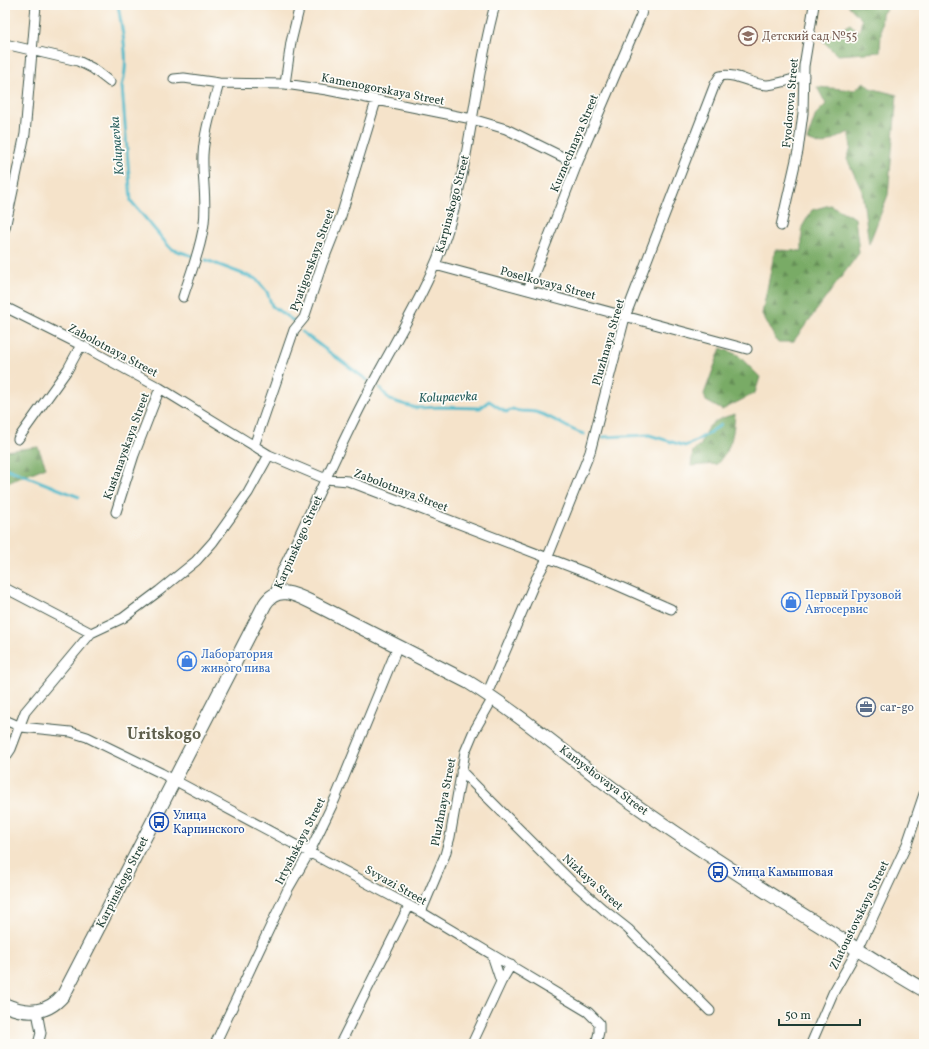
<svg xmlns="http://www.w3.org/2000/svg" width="929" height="1049" font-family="Vollkorn,serif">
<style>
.forest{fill:url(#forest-firs);stroke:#4c744d}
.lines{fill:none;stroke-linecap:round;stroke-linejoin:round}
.stream{stroke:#4cb8c9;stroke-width:3}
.street-casing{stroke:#3f564a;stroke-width:11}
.secondary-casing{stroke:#3f564a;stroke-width:15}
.street{stroke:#fff;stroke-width:9}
.secondary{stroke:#fff;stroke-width:13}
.labels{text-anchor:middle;stroke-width:3.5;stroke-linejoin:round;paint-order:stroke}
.education-label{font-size:12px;fill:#785e54;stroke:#fdfcf7;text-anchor:start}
.street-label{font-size:12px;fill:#1f3d34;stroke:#fdfcf7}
.shop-label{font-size:12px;fill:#366cbe;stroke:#fdfcf7;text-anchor:start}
.service-label{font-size:12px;fill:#4e5e75;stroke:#fdfcf7;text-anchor:start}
.transit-label{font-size:12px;fill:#164399;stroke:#fdfcf7;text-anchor:start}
.water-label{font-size:13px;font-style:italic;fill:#2c6261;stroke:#fdfcf7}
.district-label{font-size:16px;font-weight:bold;fill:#5e5f4c;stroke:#fdfcf7}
</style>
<defs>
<pattern id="forest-firs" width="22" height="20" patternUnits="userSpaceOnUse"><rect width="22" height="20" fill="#79ab66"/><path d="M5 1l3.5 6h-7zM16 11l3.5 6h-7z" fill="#638c55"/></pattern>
</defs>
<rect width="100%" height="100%" fill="#fdfcf7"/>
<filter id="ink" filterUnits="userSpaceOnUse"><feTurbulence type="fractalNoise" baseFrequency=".025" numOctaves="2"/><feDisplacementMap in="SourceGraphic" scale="8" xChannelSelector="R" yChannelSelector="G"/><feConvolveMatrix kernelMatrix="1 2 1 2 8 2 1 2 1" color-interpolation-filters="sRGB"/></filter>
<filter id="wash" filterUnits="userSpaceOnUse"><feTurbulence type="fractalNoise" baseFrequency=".012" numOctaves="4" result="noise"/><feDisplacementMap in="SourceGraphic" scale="16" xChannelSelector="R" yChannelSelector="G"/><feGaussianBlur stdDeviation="0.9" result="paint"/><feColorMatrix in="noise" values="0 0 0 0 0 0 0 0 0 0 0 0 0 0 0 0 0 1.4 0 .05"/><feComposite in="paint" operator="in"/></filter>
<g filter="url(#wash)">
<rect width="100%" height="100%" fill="#f5e3ca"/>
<path class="forest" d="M848,5H889L882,14L880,52L837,55L822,40L850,24L859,32L862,20Z
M864,82L870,88L897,95L888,195L869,244L862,191L847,159L851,148L849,132L822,145L807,140L816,114L826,104L817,87L855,90Z
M830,205L855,218L859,253L793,342H777L762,314L775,250L802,251V227L812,210Z
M721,348L738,355L760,377L755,393L722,410L706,401L704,394Z
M735,414C733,437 732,446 717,464L691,466L693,451L701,445C706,423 715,420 735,414Z
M38,447L46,467L10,482L5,481V451Z"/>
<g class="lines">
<path class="stream" d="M118,5C122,32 130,59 122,86L131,201L171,249L193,256
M206,260L256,279L267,292L272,306L295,322
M302,332L367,380
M380,388L390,400L416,408L440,407L480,408L489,401L506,412L513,409C521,413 526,410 535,412C553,416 566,429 584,434
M603,437L649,435L685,446L696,441L721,425
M5,468L79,497"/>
</g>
</g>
<g filter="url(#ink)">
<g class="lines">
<g class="street-casing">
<path id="street" d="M5,44L78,61L92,68L110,82
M174,79L184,78L219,83L285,84L327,90L472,119L506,129L577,164
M285,84L291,42L300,5
M781,226L798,151L803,113L804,66L814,5
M5,228L25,134L36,5
M435,265L747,349
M528,290L577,164L641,15L643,5
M183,297C191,272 201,248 204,223C207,200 202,178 203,155C204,131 213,106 219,83
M5,307L81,345L160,388L269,455L326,479L348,481L605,580L671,609
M18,439L68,369L81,345
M254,446L294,330L304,318L322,264L341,216L376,101
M116,512L134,455L160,388
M5,588L91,633
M275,594L282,571C310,514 335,456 364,400C392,345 426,294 446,236C471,161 474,80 495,5
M487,694L536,579L547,559L590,452L625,317L715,84L720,76C736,72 751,85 767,85C780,84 792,79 804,76
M5,720L21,727L71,732L87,737L161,773L421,912L588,1012L599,1023V1032L596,1044
M5,758L11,749L25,712L91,633L123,618L159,591L196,561L213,542L248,493L269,455
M461,771L569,879L604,910L628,929L710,1011
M421,912L445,855L450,837L465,752L473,733L493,698
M492,955L501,982
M37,1012L41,1033L38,1044
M215,1044L288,889L310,851L335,799L398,646
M340,1044L409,906
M472,1044L501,982L511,965
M811,1044L833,993L858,949L907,844L924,794"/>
</g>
<g class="secondary-casing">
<path id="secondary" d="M5,1005C28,1015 48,1014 64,994L265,604C277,585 295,594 311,602L468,682C526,718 576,763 631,802C689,843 750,882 811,920C848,943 885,968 924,990"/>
</g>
<use href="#street" class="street"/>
<use href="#secondary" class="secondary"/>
</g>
</g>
<defs>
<g id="school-ring" transform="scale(1)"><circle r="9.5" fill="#fdfcf7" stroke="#8d6e63" stroke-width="1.5"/><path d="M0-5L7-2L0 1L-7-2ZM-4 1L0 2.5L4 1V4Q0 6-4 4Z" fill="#8d6e63"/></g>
<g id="shop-ring" transform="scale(1)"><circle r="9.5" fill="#fdfcf7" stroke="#3f7fe0" stroke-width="1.5"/><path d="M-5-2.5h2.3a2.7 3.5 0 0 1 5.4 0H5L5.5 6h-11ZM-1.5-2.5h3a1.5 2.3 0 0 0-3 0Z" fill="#3f7fe0"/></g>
<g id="office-ring" transform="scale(1)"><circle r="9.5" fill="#fdfcf7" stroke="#5c6f8a" stroke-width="1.5"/><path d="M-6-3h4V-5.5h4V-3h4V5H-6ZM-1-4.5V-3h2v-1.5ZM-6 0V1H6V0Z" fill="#5c6f8a"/></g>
<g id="bus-ring" transform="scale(1)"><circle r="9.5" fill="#fdfcf7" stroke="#1a4fb4" stroke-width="1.5"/><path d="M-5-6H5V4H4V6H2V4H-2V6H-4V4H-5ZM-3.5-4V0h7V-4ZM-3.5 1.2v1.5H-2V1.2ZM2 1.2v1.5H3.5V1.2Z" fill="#1a4fb4"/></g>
</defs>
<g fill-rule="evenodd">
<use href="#school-ring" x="748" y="36"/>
<use href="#shop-ring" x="791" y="602"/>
<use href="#shop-ring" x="187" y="661"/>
<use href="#office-ring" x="866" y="707"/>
<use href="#bus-ring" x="159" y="822"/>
<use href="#bus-ring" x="718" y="872"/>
</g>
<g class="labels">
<g class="education-label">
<text x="762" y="40">Детский сад №55</text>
</g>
<g class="street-label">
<text transform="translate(383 89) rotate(11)" y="4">Kamenogorskaya Street</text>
<text transform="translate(790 103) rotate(-85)" y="4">Fyodorova Street</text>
<text transform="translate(574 143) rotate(-67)" y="4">Kuznechnaya Street</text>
<text transform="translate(452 204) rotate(-75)" y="4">Karpinskogo Street</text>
<text transform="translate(312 260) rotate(-70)" y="4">Pyatigorskaya Street</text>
<text transform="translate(548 283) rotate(15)" y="4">Poselkovaya Street</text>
<text transform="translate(608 342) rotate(-74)" y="4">Pluzhnaya Street</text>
<text transform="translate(113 350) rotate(28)" y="4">Zabolotnaya Street</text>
<text transform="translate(126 446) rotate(-70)" y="4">Kustanayskaya Street</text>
<text transform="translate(401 490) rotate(21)" y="4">Zabolotnaya Street</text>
<text transform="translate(298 542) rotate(-66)" y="4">Karpinskogo Street</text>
<text transform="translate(604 780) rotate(37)" y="4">Kamyshovaya Street</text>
<text transform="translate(443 802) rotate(-79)" y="4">Pluzhnaya Street</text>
<text transform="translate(300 841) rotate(-63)" y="4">Irtyshskaya Street</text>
<text transform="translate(122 882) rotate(-63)" y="4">Karpinskogo Street</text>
<text transform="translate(593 882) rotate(42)" y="4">Nizkaya Street</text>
<text transform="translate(396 885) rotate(29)" y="4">Svyazi Street</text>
<text transform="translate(859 915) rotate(-64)" y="4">Zlatoustovskaya Street</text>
</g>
<g class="shop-label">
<text x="805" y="599">Первый Грузовой<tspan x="805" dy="14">Автосервис</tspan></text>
<text x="201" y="658">Лаборатория<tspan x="201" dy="14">живого пива</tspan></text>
</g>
<g class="service-label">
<text x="880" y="711">car-go</text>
</g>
<g class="transit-label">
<text x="173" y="819">Улица<tspan x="173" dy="14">Карпинского</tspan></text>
<text x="732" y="876">Улица Камышовая</text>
</g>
<g class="water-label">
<text transform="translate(116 146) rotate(-95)" y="5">Kolupaevka</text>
<text transform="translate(448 396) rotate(-2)" y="5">Kolupaevka</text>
</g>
<g class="district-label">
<text x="164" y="739">Uritskogo</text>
</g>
</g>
<rect width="929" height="1049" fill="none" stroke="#fdfcf7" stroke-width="20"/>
<path d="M779 1019v6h81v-6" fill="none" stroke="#1f3d34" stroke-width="2"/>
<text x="785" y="1019" font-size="12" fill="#1f3d34" stroke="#fdfcf7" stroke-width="3" paint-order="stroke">50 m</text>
</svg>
